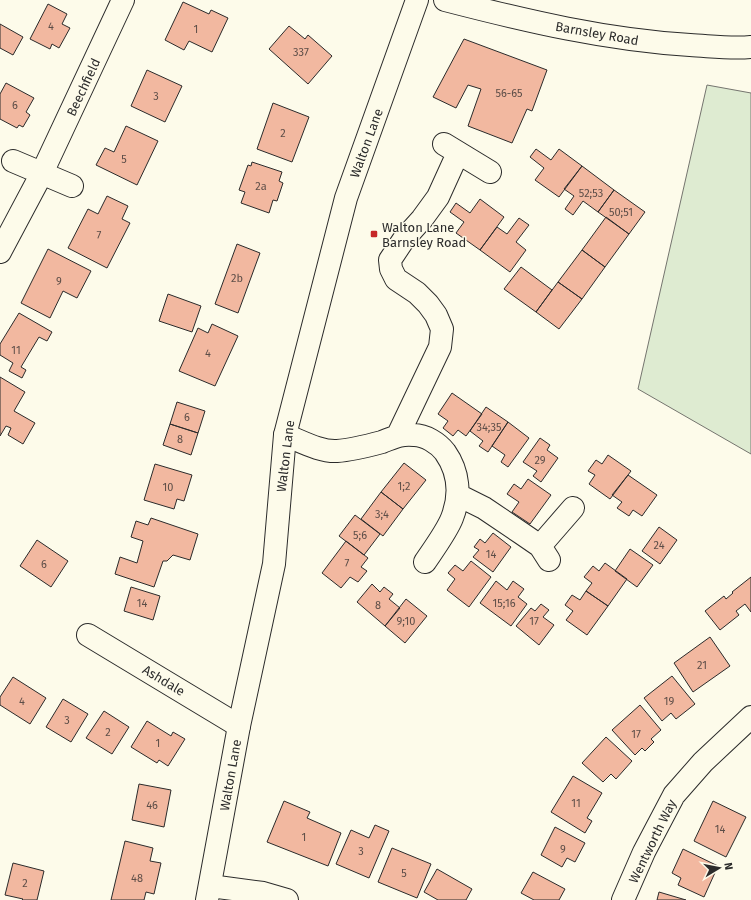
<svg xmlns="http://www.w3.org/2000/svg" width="751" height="900" font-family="'Fira Sans',sans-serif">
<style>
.green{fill:#deebd1;stroke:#74746e}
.building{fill:#f2b8a0;stroke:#2b2b2b}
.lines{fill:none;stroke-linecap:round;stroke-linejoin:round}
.street-casing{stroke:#2b2b2b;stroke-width:24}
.secondary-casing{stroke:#2b2b2b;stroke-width:24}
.primary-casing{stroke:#2b2b2b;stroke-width:24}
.street{stroke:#fdfbea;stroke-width:22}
.secondary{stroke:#fdfbea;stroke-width:22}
.primary{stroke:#fdfbea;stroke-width:22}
.poi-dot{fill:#c62828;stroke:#fdfbea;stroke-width:1.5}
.labels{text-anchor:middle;stroke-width:3;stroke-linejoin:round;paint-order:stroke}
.number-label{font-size:11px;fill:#5d4e48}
.street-label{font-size:13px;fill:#2b2b2b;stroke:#fdfbea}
.poi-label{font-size:13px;fill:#2b2b2b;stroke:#fdfbea;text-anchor:start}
</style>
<rect width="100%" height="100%" fill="#fdfbea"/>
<path class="green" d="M707,85L751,93V454L638,389Z"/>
<path class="building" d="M183,2L209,14L211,10L228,18L212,52L189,41L184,50L165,40Z
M48,4L67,14L62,24L70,28L59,48L52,44L50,49L30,39Z
M0,24L23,37L13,55L0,48Z
M289,26L305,39L308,35L332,56L308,84L269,49Z
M464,39L547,70L532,111L527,109L512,143L468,126L481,89L468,85L456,108L433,97Z
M147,70L182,86L165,122L131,106Z
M6,83L34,98L26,112L30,115L23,127L19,125L17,128L0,119V94Z
M273,103L309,117L292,162L257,149Z
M126,126L158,141L137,185L96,165L105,148L114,152Z
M536,149L551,160L559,149L582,166L559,197L535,180L544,168L530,157Z
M252,162L282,172L279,181L283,183L277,201L273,200L269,213L241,203L245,192L239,190L248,165L251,166Z
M582,166L614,190L598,212L583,201L573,215L565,209L574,196L564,189Z
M614,190L645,212L629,234L598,212Z
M107,196L128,206L122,219L130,223L107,268L68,248L88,209L98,214Z
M480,199L504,217L480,250L456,233L464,222L450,212L456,203L470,213Z
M606,217L629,234L605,267L582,250Z
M519,218L529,225L516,242L526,250L510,272L480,250L497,227L507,234Z
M237,244L260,253L238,313L215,304Z
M48,249L91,271L77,298L63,291L50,318L21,303Z
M582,250L605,267L582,299L558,282Z
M521,267L552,290L536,312L504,289Z
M558,282L582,299L559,329L536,312Z
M168,294L201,306L192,332L159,321Z
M19,313L52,332L47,341L39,337L21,367L26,370L22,378L9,371L13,363L0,355V344Z
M212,324L238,336L215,386L179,371L198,328L208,333Z
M0,377L25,392L14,411L35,423L23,444L8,435L11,428L6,426L0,436Z
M452,393L482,414L466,436L458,430L453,436L443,428L448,421L438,414Z
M177,402L205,411L198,433L170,424Z
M486,407L508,422L488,452L479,446L483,441L470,431Z
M508,422L529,438L508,467L501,462L505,455L492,446Z
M170,424L198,433L191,455L163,445Z
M540,438L550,445L547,450L558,458L541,482L533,476L537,471L523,462Z
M608,455L631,471L610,499L589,484L595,475L588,471L596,460L602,464Z
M404,463L426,480L403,509L381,492Z
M155,464L192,475L184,501L177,499L174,509L144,500Z
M628,475L657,495L642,516L633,510L629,516L617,508L622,502L612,495Z
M528,479L551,495L530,524L512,512L519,502L507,494L514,484L521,489Z
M381,492L403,509L383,536L361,519Z
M355,515L380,534L364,555L339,536Z
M151,518L198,534L190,560L173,555L167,561H163L154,587L115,574L120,557L137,563L143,541L131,537L136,521L148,525Z
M659,527L677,540L660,564L642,551Z
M493,533L511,547L493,572L473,557L479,550L474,547L480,539L485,543Z
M37,540L68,561L51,587L20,566Z
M346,541L368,558L361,567L367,571L358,582L350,577L341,588L322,573Z
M630,549L653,565L637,587L615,571Z
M471,561L491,577L469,607L447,590L455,579L448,573L455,565L463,571Z
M605,563L627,579L608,606L586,591L592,583L584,577L593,566L599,571Z
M751,577V612L745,604L736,611L739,615L720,630L705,611L724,596L726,599L733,593L732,592Z
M496,581L507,590L513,581L524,589L518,597L527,604L511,626L480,603Z
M372,584L380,592L384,587L393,594L389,599L400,608L385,626L357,602Z
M131,587L160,596L153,620L124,611Z
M586,591L608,606L587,635L566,620L573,611L565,605L572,595L580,600Z
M406,599L427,616L405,643L385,626Z
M541,604L549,610L543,617L554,625L539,645L516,626L531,608L535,611Z
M710,637L730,666L693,692L674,663Z
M672,676L695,704L676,719L671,713L662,721L644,698Z
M13,677L46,698L30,724L0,705V697Z
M63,699L88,714L71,742L46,727Z
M640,705L661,730L651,739L654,742L645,751L642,748L635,755L612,730Z
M104,711L129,727L112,754L86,738Z
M147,721L171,736L173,732L185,739L168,766L159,760L157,763L131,747Z
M606,737L632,761L616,779L611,774L603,782L582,763Z
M573,776L602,793L587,818L592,821L585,833L551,812Z
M139,784L171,790L164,827L132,820Z
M284,801L310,812L307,818L341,833L328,866L267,842Z
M713,801L746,817L726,857L694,841Z
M375,825L389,831L369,878L336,864L351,830L369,838Z
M555,827L585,843L575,862L567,858L562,867L541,855Z
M125,841L153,848L150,861L161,863L154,894L146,892L144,900H111Z
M392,848L431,864L417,898L378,882Z
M683,849L718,866L704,897L678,885L681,878L672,873Z
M13,863L44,871L37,900H22L23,899L5,895Z
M437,869L472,889L466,900H438L424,892Z
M533,872L565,889L559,900H534L521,893Z
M659,892L686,900H657Z"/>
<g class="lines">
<g class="street-casing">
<path id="street" d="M444,144L490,172
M13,161L72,186
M0,252L42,173L123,0
M285,435C301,441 320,452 337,451C352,450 367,446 382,442C395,437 399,434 414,435C425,435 438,443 445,452C459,472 461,495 452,518C447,531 433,550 425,562
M398,435L440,347L442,329L436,315L428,304L417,293L396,279L391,269L390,260L404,239L422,219L438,197L458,153
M458,495L484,508L521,533L540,546L549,560
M540,546L573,508
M88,635L239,726
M210,886L263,893L287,900
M623,900L644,852L674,795L703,762L751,717"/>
</g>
<g class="secondary-casing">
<path id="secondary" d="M207,900L239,726L274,564L285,435L346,198L417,0"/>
</g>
<g class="primary-casing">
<path id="primary" d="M445,0C526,21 607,40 690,45C710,46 731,49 751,47"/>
</g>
<use href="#street" class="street"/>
<use href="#secondary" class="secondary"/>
<use href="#primary" class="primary"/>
</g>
<rect class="poi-dot" x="370" y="230" width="8" height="8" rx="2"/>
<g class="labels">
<g class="number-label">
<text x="51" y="30">4</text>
<text x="196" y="33">1</text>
<text x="301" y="56">337</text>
<text x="509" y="97">56-65</text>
<text x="156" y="100">3</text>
<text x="15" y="109">6</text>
<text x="283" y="137">2</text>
<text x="124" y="163">5</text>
<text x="261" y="190">2a</text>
<text x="591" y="197">52;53</text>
<text x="621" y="216">50;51</text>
<text x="99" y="239">7</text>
<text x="237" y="282">2b</text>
<text x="59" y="285">9</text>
<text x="16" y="354">11</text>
<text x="208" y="357">4</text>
<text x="187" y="421">6</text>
<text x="489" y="431">34;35</text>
<text x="180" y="443">8</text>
<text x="540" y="464">29</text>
<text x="404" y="490">1;2</text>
<text x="168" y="491">10</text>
<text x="382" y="518">3;4</text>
<text x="360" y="539">5;6</text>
<text x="659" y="549">24</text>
<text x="491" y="558">14</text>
<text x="347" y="567">7</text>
<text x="44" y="568">6</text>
<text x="142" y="607">14</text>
<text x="504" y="607">15;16</text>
<text x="378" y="609">8</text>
<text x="406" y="625">9;10</text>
<text x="534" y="625">17</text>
<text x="702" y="669">21</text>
<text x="22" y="705">4</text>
<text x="669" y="705">19</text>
<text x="67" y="724">3</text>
<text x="108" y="736">2</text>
<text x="636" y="738">17</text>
<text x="158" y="747">1</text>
<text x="576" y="807">11</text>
<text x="152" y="809">46</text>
<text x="720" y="833">14</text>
<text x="304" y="841">1</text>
<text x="563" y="853">9</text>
<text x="361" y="855">3</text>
<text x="404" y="877">5</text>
<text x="137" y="882">48</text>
<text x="25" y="887">2</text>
</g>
<g class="street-label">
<text transform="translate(597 33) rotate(10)" y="5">Barnsley Road</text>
<text transform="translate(83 87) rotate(-65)" y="5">Beechfield</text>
<text transform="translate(366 143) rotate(-70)" y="5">Walton Lane</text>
<text transform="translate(285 456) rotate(-83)" y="5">Walton Lane</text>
<text transform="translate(164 680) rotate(31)" y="5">Ashdale</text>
<text transform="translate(230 775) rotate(-80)" y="5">Walton Lane</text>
<text transform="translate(652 841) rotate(-64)" y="5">Wentworth Way</text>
</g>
<g class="poi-label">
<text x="382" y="232">Walton Lane<tspan x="382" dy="15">Barnsley Road</tspan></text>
</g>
</g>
<g transform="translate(719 868) rotate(80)" stroke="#fdfbea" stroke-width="3" paint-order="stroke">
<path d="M0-3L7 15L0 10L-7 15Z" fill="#2b2b2b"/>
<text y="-6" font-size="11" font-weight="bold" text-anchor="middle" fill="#2b2b2b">N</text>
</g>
</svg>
